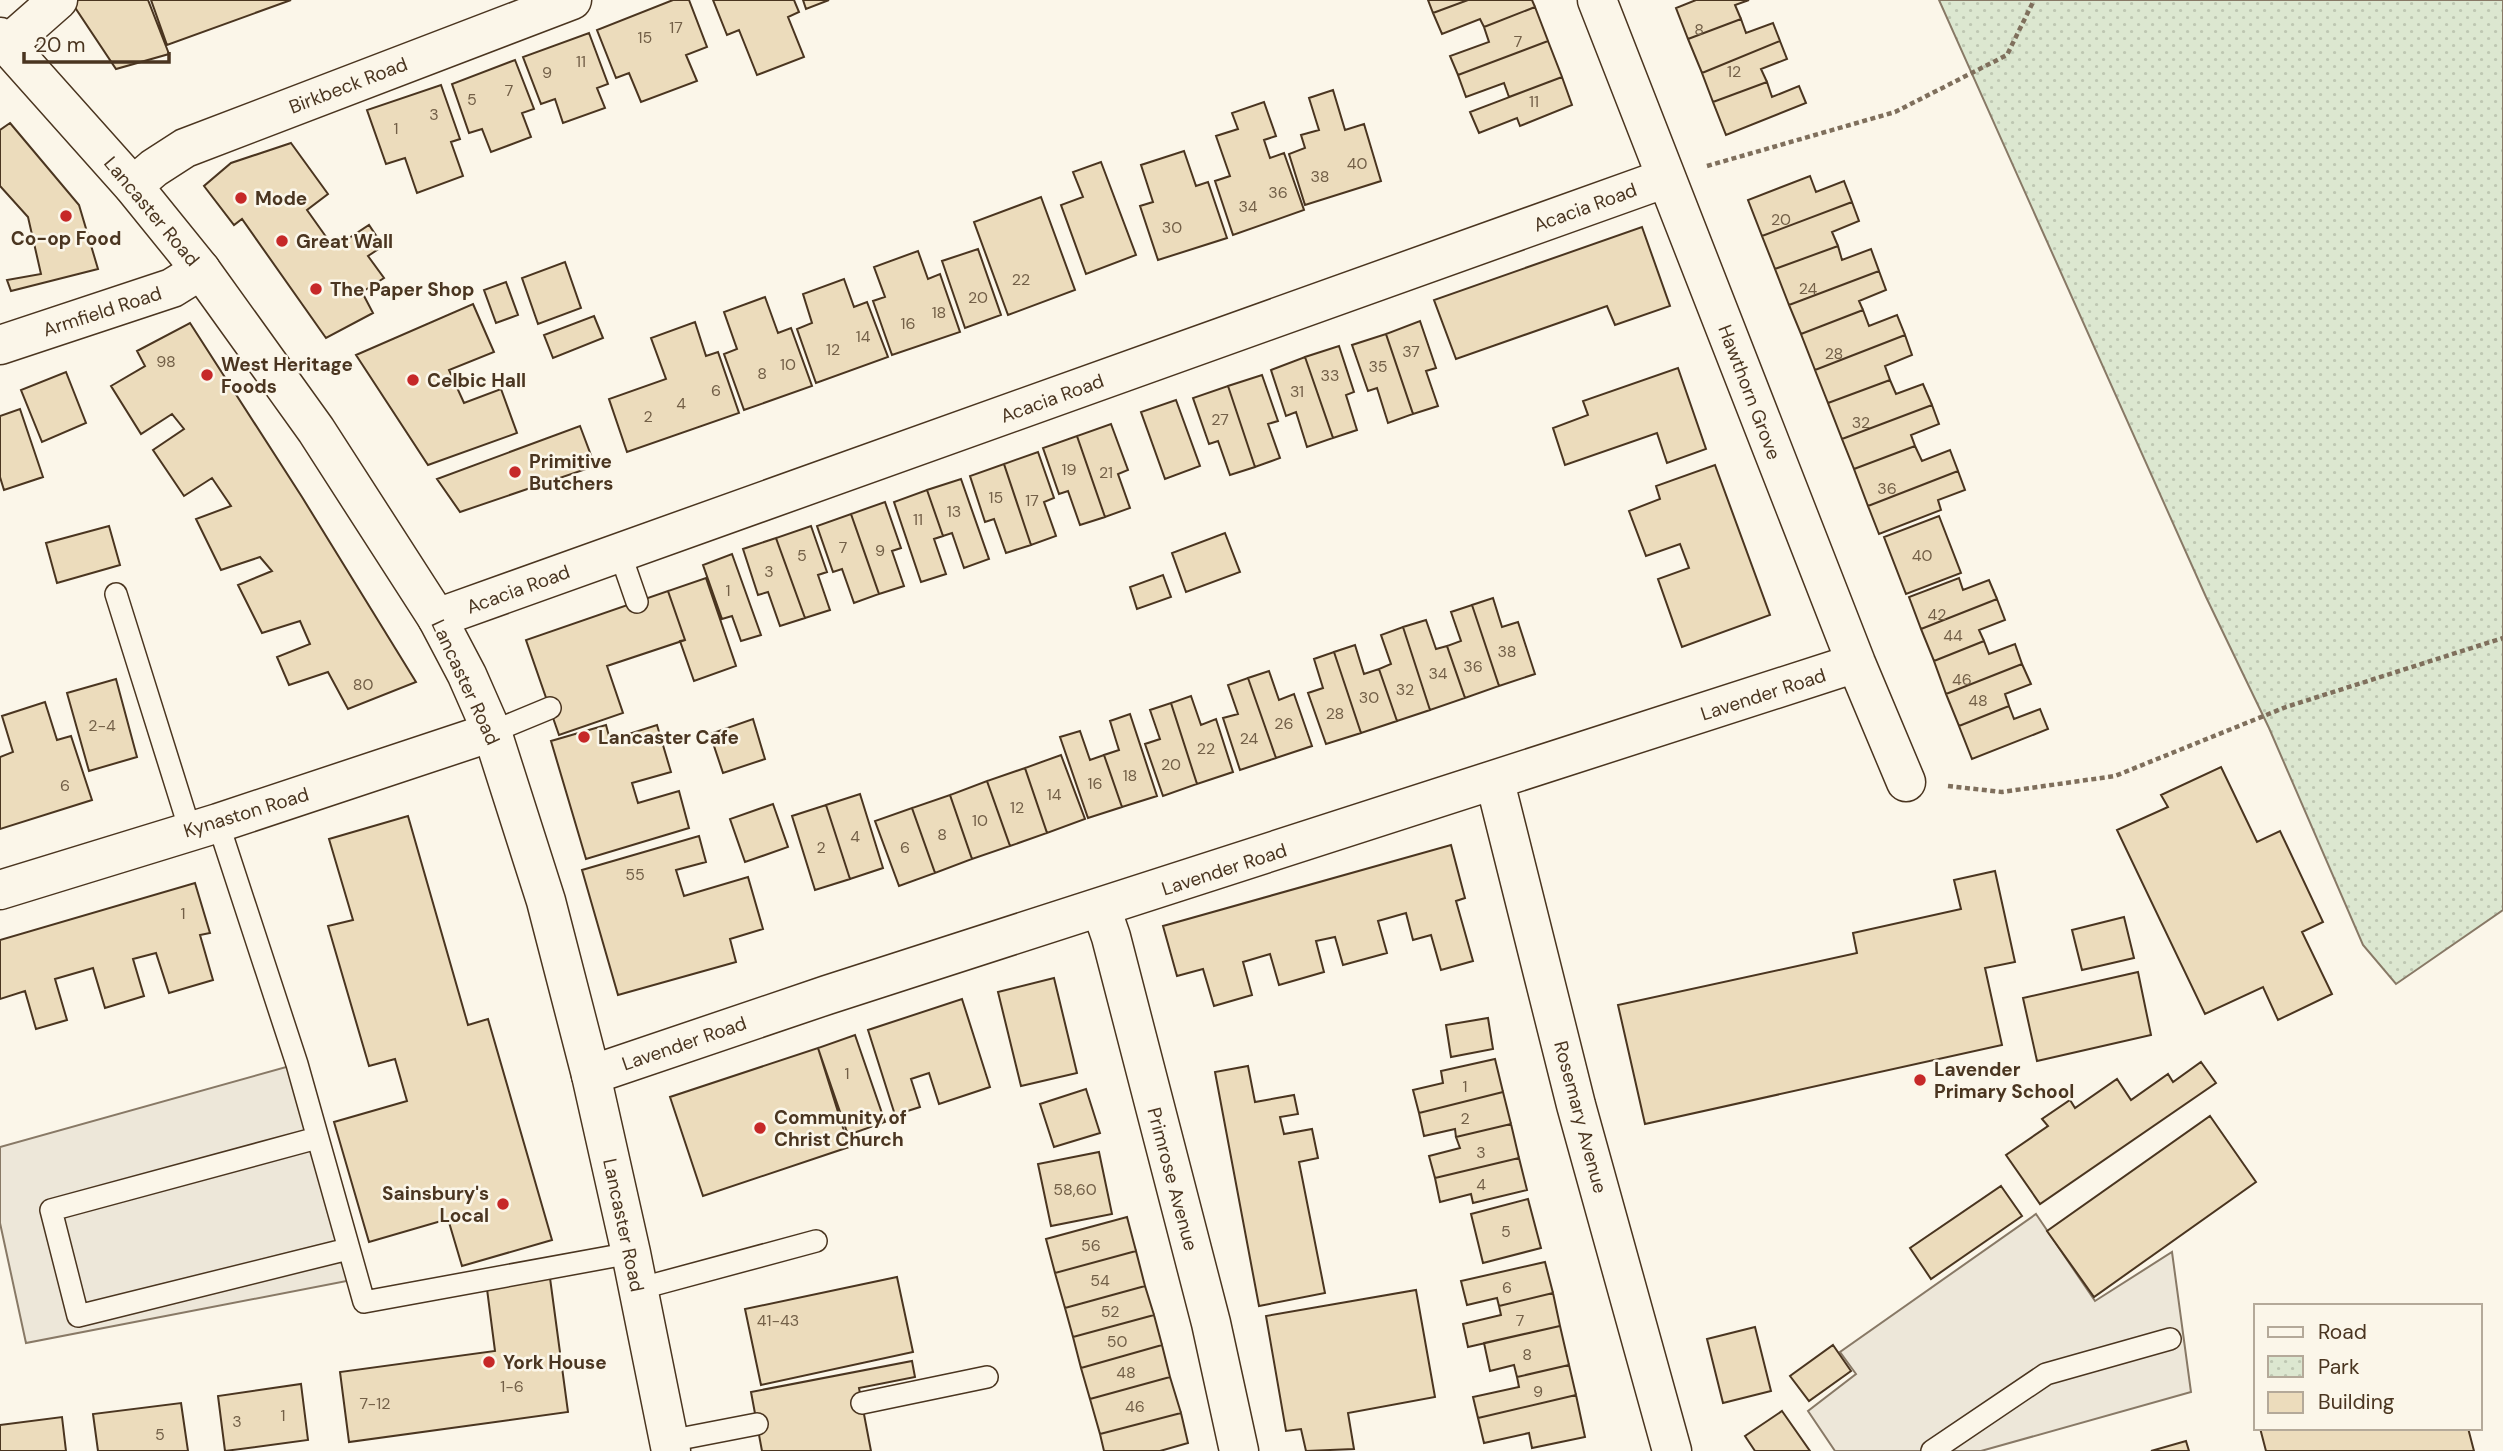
<svg xmlns="http://www.w3.org/2000/svg" width="2503" height="1451" font-family="'DM Sans',sans-serif">
<style>
.park{fill:url(#park-dots);stroke:#887966;stroke-width:2}
.parking{fill:#ede7d9;stroke:#887966;stroke-width:2}
.building{fill:#ecdcbc;stroke:#4a3520;stroke-width:2}
.lines{fill:none;stroke-linecap:round;stroke-linejoin:round}
.service-casing{stroke:#4a3520;stroke-width:24}
.minor-casing{stroke:#4a3520;stroke-width:41}
.tertiary-casing{stroke:#4a3520;stroke-width:41}
.path{stroke:#7f6f5c;stroke-width:4.5;stroke-dasharray:5 3.5;stroke-linecap:butt}
.service{stroke:#fbf6e9;stroke-width:21}
.minor{stroke:#fbf6e9;stroke-width:38}
.tertiary{stroke:#fbf6e9;stroke-width:38}
.poi-dot{fill:#c62828;stroke:#fbf6e9;stroke-width:2.5}
.labels{text-anchor:middle;stroke-width:5;stroke-linejoin:round;paint-order:stroke}
.number-label{font-size:16px;fill:#725f47}
.street-label{font-size:19px;fill:#4a3520;stroke:#fbf6e9}
.poi-label{font-size:19px;font-weight:bold;fill:#4a3520;stroke:#fbf6e9;text-anchor:start}
</style>
<defs>
<pattern id="park-dots" width="8" height="8" patternUnits="userSpaceOnUse" patternTransform="scale(1.75)"><rect width="8" height="8" fill="#dce7d0"/><path d="M2 2h.1M6 6h.1" fill="none" stroke="#bec7b2" stroke-width="1.8" stroke-linecap="round"/></pattern>
</defs>
<rect width="100%" height="100%" fill="#fbf6e9"/>
<path class="park" d="M1939,0H2503V910L2396,984L2363,945L2269,728L2206,597Z"/>
<path class="parking" d="M297,1064L357,1279L26,1343L0,1223V1147Z
M2036,1214L2095,1301L2172,1252L2191,1392L1981,1451H1835L1808,1411L1856,1374L1840,1352Z"/>
<path class="building" d="M70,0H148L169,54L116,69Z
M151,0H291L167,45Z
M673,0H689L707,47L686,55L697,81L641,102L629,73L616,78L597,30Z
M713,0H794L799,12L788,17L804,57L757,75L739,30L727,35Z
M803,0H829L806,9Z
M1428,0H1468L1433,13Z
M1468,0H1532L1535,7L1484,27L1480,19L1442,34L1433,13Z
M1696,0H1749L1735,5L1741,19L1688,39L1676,8Z
M1535,7L1548,41L1458,75L1450,56L1489,42L1484,27Z
M1741,19L1746,33L1773,23L1780,41L1702,73L1688,39Z
M589,33L608,84L597,88L605,108L563,123L555,99L541,104L523,57Z
M1548,41L1562,77L1509,97L1504,83L1466,97L1458,75Z
M1780,41L1787,59L1761,69L1767,82L1713,102L1702,73Z
M515,60L534,109L522,113L531,137L491,152L482,129L469,133L452,84Z
M1562,77L1572,105L1520,126L1517,118L1479,133L1470,112Z
M1767,82L1772,97L1799,86L1806,103L1726,135L1713,102Z
M441,85L460,139L451,142L463,176L417,193L405,158L386,164L367,110Z
M1333,90L1345,130L1364,124L1381,181L1305,205L1289,154L1305,148L1301,135L1319,130L1309,98Z
M1264,102L1276,136L1264,140L1270,158L1284,153L1304,210L1233,235L1215,181L1230,176L1216,136L1238,129L1232,113Z
M10,123L79,205L98,269L11,291L7,280L41,274L28,217L0,186V130Z
M291,143L328,194L307,210L334,248L369,225L383,246L368,256L384,278L362,292L373,313L326,338L242,219L234,225L204,186L231,163Z
M1184,151L1196,186L1208,182L1227,238L1158,260L1140,206L1153,202L1141,165Z
M1101,162L1136,255L1086,274L1061,205L1083,197L1073,172Z
M1810,176L1816,192L1844,181L1852,202L1762,236L1748,200Z
M1041,197L1075,290L1008,315L974,222Z
M1852,202L1859,221L1832,232L1838,246L1775,269L1762,236Z
M1642,227L1670,306L1615,325L1607,306L1456,359L1434,300Z
M1838,246L1842,260L1871,249L1879,271L1789,305L1775,269Z
M978,249L1001,315L965,328L942,261Z
M918,251L928,279L940,274L960,332L892,355L873,301L885,297L874,267Z
M565,262L581,308L538,324L522,278Z
M1879,271L1886,290L1859,301L1863,310L1801,334L1789,305Z
M844,279L854,307L867,302L888,357L816,383L797,329L812,323L803,294Z
M506,282L518,315L496,323L484,290Z
M765,297L778,333L791,328L812,386L744,410L724,354L737,349L724,312Z
M473,304L494,352L449,370L464,403L501,389L517,433L428,465L356,355Z
M1863,310L1869,326L1897,315L1905,335L1815,370L1801,334Z
M594,316L603,338L553,358L544,335Z
M1420,321L1436,368L1426,371L1438,406L1413,414L1386,334Z
M695,322L706,356L718,352L739,413L627,452L609,399L666,379L651,338Z
M190,323L302,497L416,682L348,709L328,672L289,685L277,657L310,644L300,621L262,633L238,585L272,571L260,557L221,570L196,519L231,506L212,478L184,496L153,450L184,429L172,414L141,434L111,386L145,366L137,351Z
M1386,334L1413,414L1388,423L1377,388L1368,391L1352,345Z
M1905,335L1912,355L1885,366L1890,380L1828,403L1815,370Z
M1339,346L1354,392L1346,395L1357,430L1333,438L1305,357Z
M1305,357L1333,438L1307,447L1296,412L1286,416L1271,370Z
M1678,368L1706,449L1667,463L1657,433L1565,465L1553,428L1588,415L1583,401Z
M66,372L86,423L42,442L21,390Z
M1262,375L1278,421L1268,424L1280,458L1255,467L1228,386Z
M1890,380L1896,394L1923,384L1932,405L1842,439L1828,403Z
M1228,386L1255,467L1230,475L1218,441L1209,444L1193,398Z
M1176,400L1200,466L1165,479L1141,412Z
M1932,405L1939,424L1911,435L1915,446L1854,469L1842,439Z
M20,409L43,477L4,490L0,477V416Z
M1111,424L1128,470L1118,474L1130,508L1105,517L1077,436Z
M580,426L595,466L460,512L437,479Z
M1077,436L1105,517L1080,525L1068,491L1059,494L1043,448Z
M1915,446L1922,461L1950,450L1958,471L1868,506L1854,469Z
M1038,452L1054,498L1044,502L1056,536L1031,545L1004,464Z
M1004,464L1031,545L1006,553L994,519L985,522L970,476Z
M1715,465L1770,615L1682,647L1658,579L1689,568L1680,544L1646,556L1629,511L1660,499L1656,486Z
M1958,471L1965,490L1938,500L1941,510L1879,534L1868,506Z
M961,479L989,559L964,568L952,533L943,536L927,490Z
M927,490L943,536L934,539L946,574L921,582L894,502Z
M885,502L901,548L892,551L904,586L879,594L851,514Z
M851,514L879,594L854,603L842,569L833,572L817,526Z
M1939,516L1961,573L1906,594L1884,537Z
M109,526L120,565L57,583L46,543Z
M811,526L827,572L818,575L830,610L805,618L776,538Z
M1225,533L1240,572L1186,592L1172,553Z
M776,538L805,618L780,626L768,592L758,595L743,549Z
M732,554L761,635L741,641L732,616L722,619L703,565Z
M1163,575L1171,597L1137,609L1130,587Z
M706,578L736,666L694,681L680,641L685,640L668,591Z
M1959,578L1963,590L1989,580L1997,599L1921,629L1909,597Z
M668,591L685,640L607,666L623,713L559,735L526,640Z
M1493,598L1502,627L1518,622L1535,674L1499,686L1472,605Z
M1997,599L2005,620L1979,630L1984,641L1934,661L1921,629Z
M1472,605L1499,686L1465,698L1447,646L1461,641L1451,612Z
M1426,620L1436,649L1447,646L1465,698L1430,710L1403,627Z
M1403,627L1430,710L1397,721L1379,669L1391,664L1381,635Z
M1984,641L1989,654L2015,644L2022,664L1946,694L1934,661Z
M1355,645L1364,674L1379,669L1397,721L1361,733L1334,652Z
M1334,652L1361,733L1326,744L1308,693L1323,688L1314,659Z
M2022,664L2031,684L2005,694L2009,706L1959,726L1946,694Z
M1269,671L1279,700L1294,694L1312,746L1276,758L1248,678Z
M1248,678L1276,758L1240,770L1223,718L1238,714L1228,685Z
M116,679L137,757L89,771L67,693Z
M1191,696L1201,725L1216,719L1233,772L1197,784L1171,703Z
M45,702L57,740L71,736L92,800L0,829V757L13,752L2,716Z
M1171,703L1197,784L1163,796L1145,744L1160,739L1150,710Z
M2009,706L2014,719L2040,709L2048,729L1972,759L1959,726Z
M1130,714L1157,796L1122,807L1104,755L1119,750L1110,721Z
M753,719L765,759L723,773L710,734Z
M606,725L610,740L657,725L671,772L632,783L638,803L679,791L689,828L586,859L551,741Z
M1080,731L1090,760L1104,755L1122,807L1088,818L1060,737Z
M1061,755L1085,819L1047,833L1025,768Z
M2221,767L2257,842L2280,831L2323,922L2302,932L2332,994L2278,1020L2263,987L2205,1014L2117,830L2168,807L2161,795Z
M1025,768L1047,833L1010,846L987,781Z
M987,781L1010,846L972,859L950,795Z
M860,794L883,868L850,879L826,805Z
M950,795L972,859L935,873L912,808Z
M773,804L788,847L745,862L730,819Z
M826,805L850,879L815,890L792,816Z
M912,808L935,873L899,886L875,821Z
M408,816L468,1025L488,1019L552,1240L462,1266L448,1219L369,1242L334,1122L407,1101L395,1059L369,1066L328,926L353,920L329,839Z
M699,836L706,862L676,870L684,896L748,877L763,929L730,939L736,962L618,995L582,870Z
M1451,845L1465,898L1456,901L1473,961L1441,970L1431,935L1413,940L1406,913L1378,921L1387,953L1343,965L1335,937L1316,941L1324,972L1279,985L1270,954L1243,962L1252,995L1214,1006L1203,969L1177,976L1163,926Z
M1995,871L2015,962L1985,968L2002,1045L1645,1124L1618,1005L1857,953L1853,933L1961,909L1954,880Z
M195,883L210,933L200,935L213,980L169,993L156,953L133,959L144,996L105,1008L93,968L55,979L67,1020L36,1029L25,991L0,999V940Z
M2124,917L2134,958L2082,970L2072,930Z
M2138,972L2151,1035L2037,1061L2023,998Z
M1054,978L1077,1073L1021,1086L998,992Z
M962,999L990,1087L939,1104L929,1073L911,1079L920,1107L895,1115L868,1030Z
M1488,1018L1493,1049L1451,1057L1446,1025Z
M855,1035L885,1122L848,1135L818,1048Z
M818,1048L849,1147L703,1196L670,1097Z
M1495,1059L1503,1092L1419,1113L1413,1090L1443,1083L1441,1071Z
M2201,1062L2216,1083L2040,1204L2006,1155L2048,1126L2042,1119L2070,1100L2075,1108L2117,1079L2131,1100L2168,1074L2173,1082Z
M1248,1066L1255,1102L1294,1095L1298,1114L1280,1117L1284,1134L1312,1129L1318,1158L1299,1162L1325,1293L1259,1306L1215,1072Z
M1086,1089L1100,1133L1054,1147L1040,1104Z
M1503,1092L1511,1124L1456,1137L1455,1129L1424,1136L1419,1113Z
M2210,1116L2256,1182L2094,1297L2047,1231Z
M1511,1124L1519,1158L1435,1178L1429,1156L1460,1148L1456,1137Z
M1099,1152L1112,1214L1051,1226L1038,1164Z
M1519,1158L1527,1190L1473,1203L1471,1194L1440,1202L1435,1178Z
M2001,1186L2022,1216L1931,1279L1910,1248Z
M1528,1199L1541,1248L1483,1263L1471,1214Z
M1127,1217L1136,1251L1055,1273L1046,1239Z
M1136,1251L1145,1286L1065,1308L1055,1273Z
M1545,1262L1553,1293L1499,1306L1497,1298L1467,1305L1461,1281Z
M897,1277L913,1352L761,1385L745,1309Z
M550,1278L568,1412L349,1442L340,1372L495,1351L487,1289Z
M1145,1286L1154,1315L1073,1337L1065,1308Z
M1416,1290L1435,1397L1348,1413L1354,1449L1306,1451L1301,1429L1286,1431L1266,1316Z
M1553,1293L1560,1326L1468,1347L1463,1324L1501,1315L1499,1306Z
M1154,1315L1162,1345L1081,1368L1073,1337Z
M1560,1326L1569,1365L1517,1377L1514,1365L1490,1371L1484,1343Z
M1755,1327L1771,1391L1723,1403L1707,1339Z
M1162,1345L1170,1377L1090,1399L1081,1368Z
M1833,1345L1851,1371L1809,1401L1790,1376Z
M912,1361L915,1377L859,1388L871,1451H762L751,1392Z
M1569,1365L1576,1395L1478,1418L1473,1397L1519,1387L1517,1377Z
M1170,1377L1181,1413L1100,1434L1090,1399Z
M301,1384L308,1440L225,1451L218,1396Z
M1576,1395L1585,1437L1532,1448L1529,1433L1484,1443L1478,1418Z
M181,1403L188,1451H98L93,1414Z
M1782,1411L1810,1451H1755L1745,1436Z
M1181,1413L1188,1443L1160,1451H1104L1100,1434Z
M62,1417L66,1451H0V1425Z
M2260,1428H2468L2474,1451H2266Z
M2186,1441L2189,1451H2151Z"/>
<g class="lines">
<g class="service-casing">
<path id="service" d="M620,553L637,602
M116,594L190,830
M492,732L550,708
M218,823L297,1064L364,1302L631,1253
M317,1138L51,1210L78,1316L348,1249
M638,1289L816,1241
M862,1403L987,1377
M669,1441L757,1424
M1932,1451L2046,1374L2170,1339"/>
</g>
<g class="minor-casing">
<path id="minor" d="M1597,0L1856,663L1906,782
M133,186L154,168L185,148L572,0
M0,345L172,288L201,270
M437,618L1666,178
M1495,782L1576,1105L1672,1451
M0,890L218,823L492,732
M1101,908L1111,937L1211,1323L1239,1451
M591,1075L827,995L1856,663"/>
</g>
<g class="tertiary-casing">
<path id="tertiary" d="M0,37L133,186L201,270L316,430L437,618L467,675L492,732L546,901L591,1075L631,1253L671,1451
M7,45L58,0"/>
</g>
<path class="path" d="M1707,166L1895,112L2007,55L2034,0
M1948,786L2002,792L2115,776L2286,707L2503,638"/>
<use href="#service" class="service"/>
<use href="#minor" class="minor"/>
<use href="#tertiary" class="tertiary"/>
</g>
<g class="poi-dot">
<circle cx="241" cy="198" r="7"/>
<circle cx="66" cy="216" r="7"/>
<circle cx="282" cy="241" r="7"/>
<circle cx="316" cy="289" r="7"/>
<circle cx="207" cy="375" r="7"/>
<circle cx="413" cy="380" r="7"/>
<circle cx="515" cy="472" r="7"/>
<circle cx="584" cy="737" r="7"/>
<circle cx="1920" cy="1080" r="7"/>
<circle cx="760" cy="1128" r="7"/>
<circle cx="503" cy="1204" r="7"/>
<circle cx="489" cy="1362" r="7"/>
</g>
<g class="labels">
<g class="number-label">
<text x="676" y="33">17</text>
<text x="1699" y="35">8</text>
<text x="645" y="43">15</text>
<text x="1518" y="47">7</text>
<text x="581" y="67">11</text>
<text x="1734" y="77">12</text>
<text x="547" y="78">9</text>
<text x="509" y="96">7</text>
<text x="472" y="105">5</text>
<text x="1534" y="107">11</text>
<text x="434" y="120">3</text>
<text x="396" y="134">1</text>
<text x="1357" y="169">40</text>
<text x="1320" y="182">38</text>
<text x="1278" y="198">36</text>
<text x="1248" y="212">34</text>
<text x="1781" y="225">20</text>
<text x="1172" y="233">30</text>
<text x="1021" y="285">22</text>
<text x="1808" y="294">24</text>
<text x="978" y="303">20</text>
<text x="939" y="318">18</text>
<text x="908" y="329">16</text>
<text x="863" y="342">14</text>
<text x="833" y="355">12</text>
<text x="1411" y="357">37</text>
<text x="1834" y="359">28</text>
<text x="166" y="367">98</text>
<text x="788" y="370">10</text>
<text x="1378" y="372">35</text>
<text x="762" y="379">8</text>
<text x="1330" y="381">33</text>
<text x="716" y="396">6</text>
<text x="1297" y="397">31</text>
<text x="681" y="409">4</text>
<text x="648" y="422">2</text>
<text x="1220" y="425">27</text>
<text x="1861" y="428">32</text>
<text x="1069" y="475">19</text>
<text x="1106" y="478">21</text>
<text x="1887" y="494">36</text>
<text x="996" y="503">15</text>
<text x="1032" y="506">17</text>
<text x="954" y="517">13</text>
<text x="918" y="525">11</text>
<text x="843" y="553">7</text>
<text x="880" y="556">9</text>
<text x="802" y="561">5</text>
<text x="1922" y="561">40</text>
<text x="769" y="577">3</text>
<text x="728" y="596">1</text>
<text x="1937" y="620">42</text>
<text x="1953" y="641">44</text>
<text x="1507" y="657">38</text>
<text x="1473" y="672">36</text>
<text x="1438" y="679">34</text>
<text x="1962" y="685">46</text>
<text x="363" y="690">80</text>
<text x="1405" y="695">32</text>
<text x="1369" y="703">30</text>
<text x="1978" y="706">48</text>
<text x="1335" y="719">28</text>
<text x="1284" y="729">26</text>
<text x="102" y="731">2-4</text>
<text x="1249" y="744">24</text>
<text x="1206" y="754">22</text>
<text x="1171" y="770">20</text>
<text x="1130" y="781">18</text>
<text x="1095" y="789">16</text>
<text x="65" y="791">6</text>
<text x="1054" y="800">14</text>
<text x="1017" y="813">12</text>
<text x="980" y="826">10</text>
<text x="942" y="840">8</text>
<text x="855" y="842">4</text>
<text x="821" y="853">2</text>
<text x="905" y="853">6</text>
<text x="635" y="880">55</text>
<text x="183" y="919">1</text>
<text x="847" y="1079">1</text>
<text x="1465" y="1092">1</text>
<text x="1465" y="1124">2</text>
<text x="1481" y="1158">3</text>
<text x="1481" y="1190">4</text>
<text x="1075" y="1195">58,60</text>
<text x="1506" y="1237">5</text>
<text x="1091" y="1251">56</text>
<text x="1100" y="1286">54</text>
<text x="1507" y="1293">6</text>
<text x="1110" y="1317">52</text>
<text x="778" y="1326">41-43</text>
<text x="1520" y="1326">7</text>
<text x="1117" y="1347">50</text>
<text x="1527" y="1360">8</text>
<text x="1126" y="1378">48</text>
<text x="512" y="1392">1-6</text>
<text x="1538" y="1397">9</text>
<text x="375" y="1409">7-12</text>
<text x="1135" y="1412">46</text>
<text x="283" y="1421">1</text>
<text x="237" y="1427">3</text>
<text x="160" y="1440">5</text>
</g>
<g class="street-label">
<text transform="translate(348 85) rotate(-21)" y="7">Birkbeck Road</text>
<text transform="translate(1585 207) rotate(-20)" y="7">Acacia Road</text>
<text transform="translate(152 211) rotate(50)" y="7">Lancaster Road</text>
<text transform="translate(102 311) rotate(-18)" y="7">Armfield Road</text>
<text transform="translate(1750 392) rotate(69)" y="7">Hawthorn Grove</text>
<text transform="translate(1052 398) rotate(-20)" y="7">Acacia Road</text>
<text transform="translate(518 589) rotate(-20)" y="7">Acacia Road</text>
<text transform="translate(466 682) rotate(65)" y="7">Lancaster Road</text>
<text transform="translate(1763 694) rotate(-18)" y="7">Lavender Road</text>
<text transform="translate(246 812) rotate(-17)" y="7">Kynaston Road</text>
<text transform="translate(1224 869) rotate(-18)" y="7">Lavender Road</text>
<text transform="translate(684 1043) rotate(-19)" y="7">Lavender Road</text>
<text transform="translate(1581 1117) rotate(75)" y="7">Rosemary Avenue</text>
<text transform="translate(1173 1179) rotate(75)" y="7">Primrose Avenue</text>
<text transform="translate(624 1225) rotate(78)" y="7">Lancaster Road</text>
</g>
<g class="poi-label">
<text x="255" y="205">Mode</text>
<text x="66" y="245" text-anchor="middle">Co-op Food</text>
<text x="296" y="248">Great Wall</text>
<text x="330" y="296">The Paper Shop</text>
<text x="221" y="371">West Heritage<tspan x="221" dy="22">Foods</tspan></text>
<text x="427" y="387">Celbic Hall</text>
<text x="529" y="468">Primitive<tspan x="529" dy="22">Butchers</tspan></text>
<text x="598" y="744">Lancaster Cafe</text>
<text x="1934" y="1076">Lavender<tspan x="1934" dy="22">Primary School</tspan></text>
<text x="774" y="1124">Community of<tspan x="774" dy="22">Christ Church</tspan></text>
<text x="489" y="1200" text-anchor="end">Sainsbury's<tspan x="489" dy="22">Local</tspan></text>
<text x="503" y="1369">York House</text>
</g>
</g>
<rect x="2254" y="1304" width="228" height="126" fill="#fbf6e9" stroke="#b4a999" stroke-width="2"/>
<rect x="2268" y="1327" width="35" height="10" fill="#fbf6e9" stroke="#b4a999" stroke-width="2"/>
<text x="2318" y="1339" font-size="21" fill="#4a3520">Road</text>
<rect x="2268" y="1356" width="35" height="21" fill="url(#park-dots)" stroke="#b4a999" stroke-width="2"/>
<text x="2318" y="1374" font-size="21" fill="#4a3520">Park</text>
<rect x="2268" y="1392" width="35" height="21" fill="#ecdcbc" stroke="#b4a999" stroke-width="2"/>
<text x="2318" y="1409" font-size="21" fill="#4a3520">Building</text>
<path d="M24 52v10h145v-10" fill="none" stroke="#4a3520" stroke-width="3.5"/>
<text x="35" y="52" font-size="21" fill="#4a3520" stroke="#fbf6e9" stroke-width="5" paint-order="stroke">20 m</text>
</svg>
